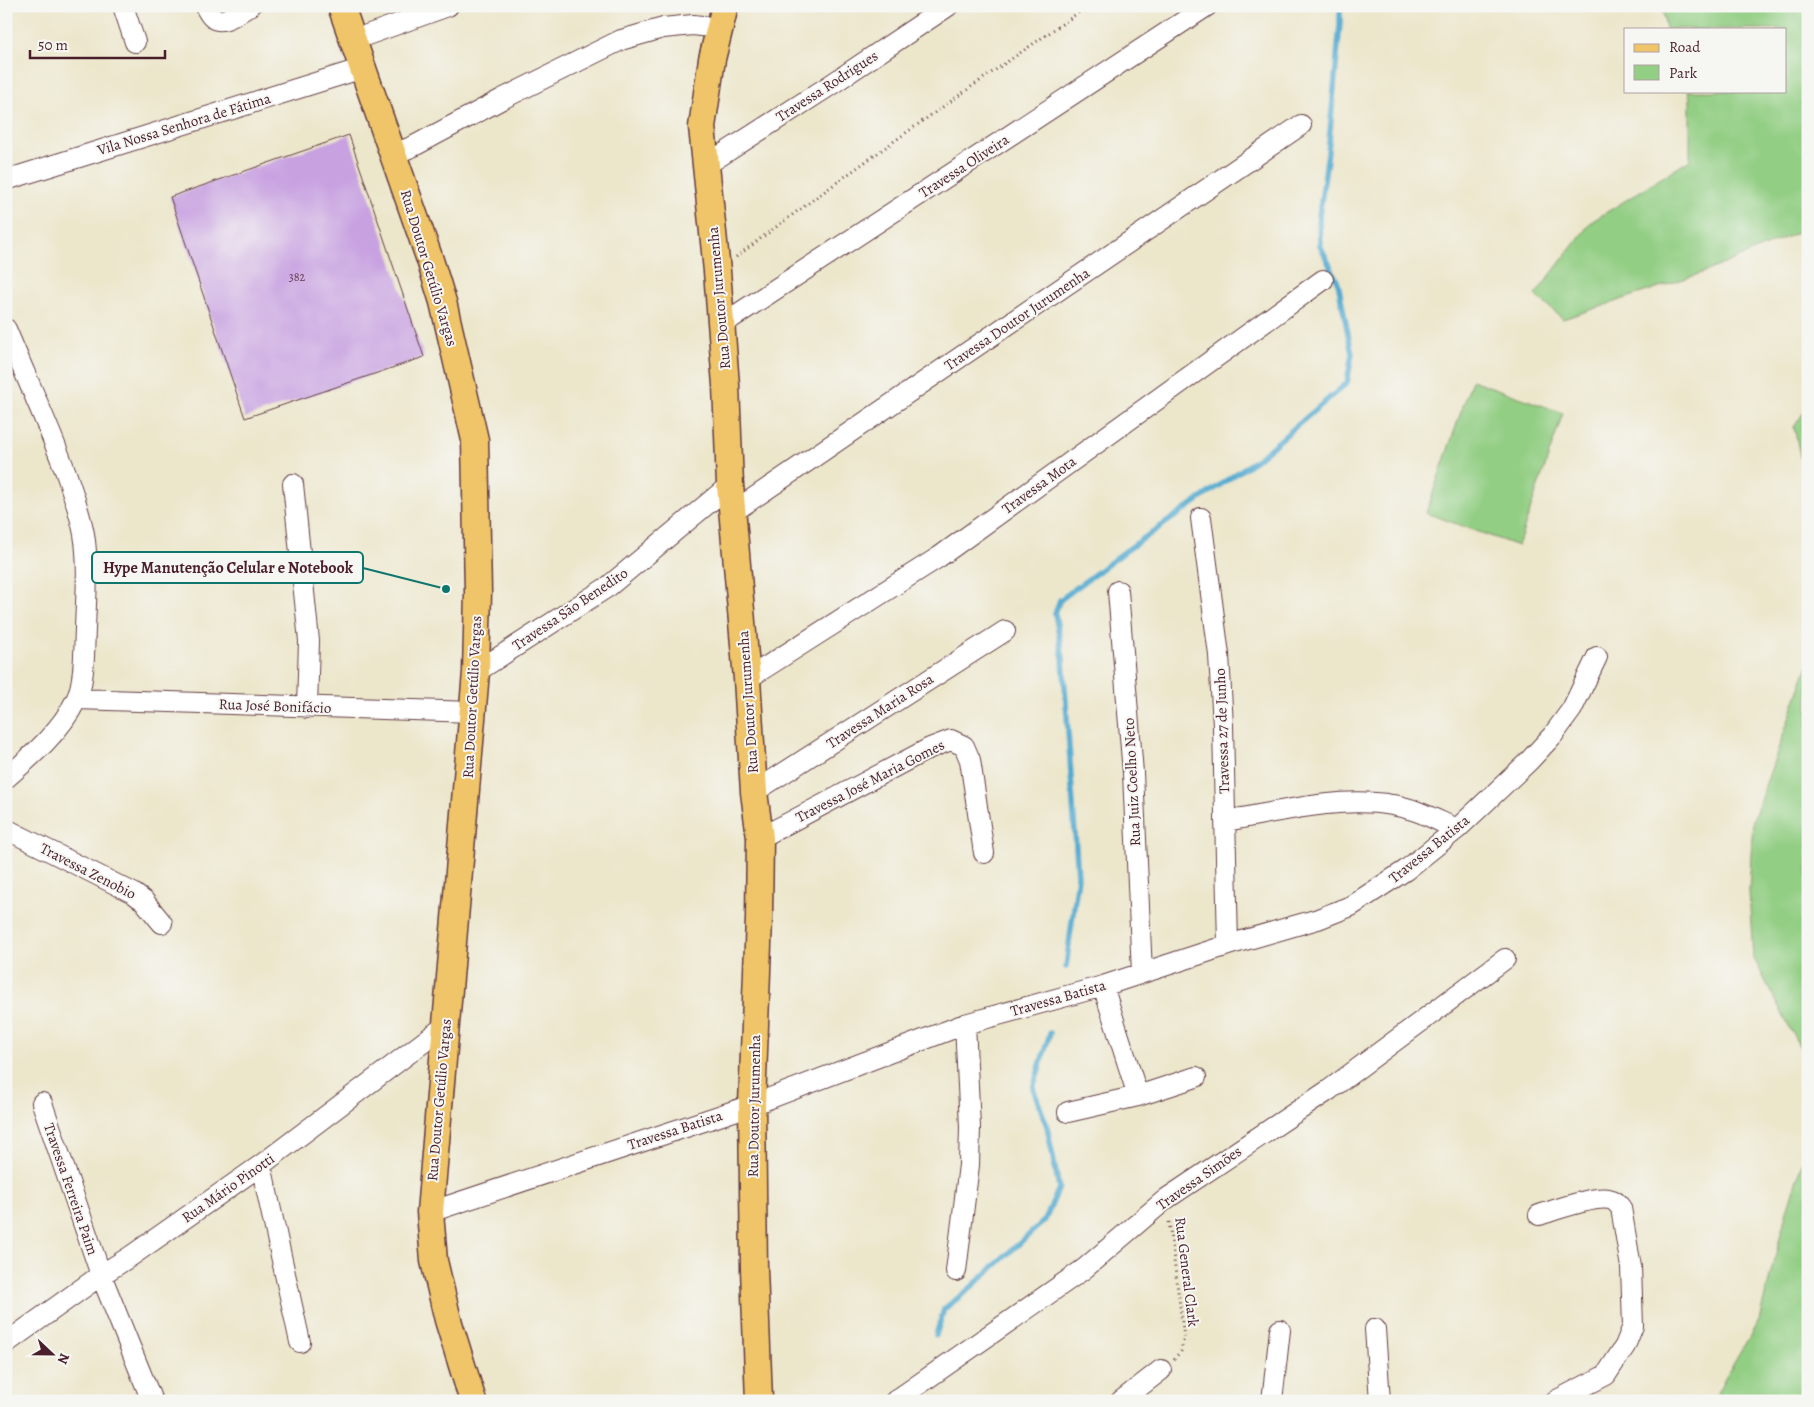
<svg xmlns="http://www.w3.org/2000/svg" width="1814" height="1407" font-family="Alegreya,serif">
<style>
.green{fill:#92ce83;stroke:#6e7657}
.lines{fill:none;stroke-linecap:round;stroke-linejoin:round}
.stream{stroke:#53aad0;stroke-width:5.5}
.building{fill:#c8a1e1}
.minor-casing{stroke:#623d43;stroke-width:22}
.major-casing{stroke:#623d43;stroke-width:29}
.path{stroke:#623d43;stroke-width:3;stroke-dasharray:1 4;stroke-linecap:butt}
.minor{stroke:#fff;stroke-width:20}
.major{stroke:#f0c469;stroke-width:26}
.labels{text-anchor:middle;stroke-width:4;stroke-linejoin:round;paint-order:stroke}
.number-label{font-size:12px;fill:#6a4058}
.street-label{font-size:15px;fill:#4a1f2b;stroke:#f6f6f2}
.leader{fill:none;stroke:#0f766e;stroke-width:2}
.callout-dot{fill:#0f766e;stroke:#f6f6f2;stroke-width:2}
.callout{fill:#f6f6f2;stroke:#0f766e;stroke-width:2}
.callout-label{font-size:16px;text-anchor:middle;font-weight:bold;fill:#4a1f2b}
</style>
<rect width="100%" height="100%" fill="#f6f6f2"/>
<filter id="ink" filterUnits="userSpaceOnUse"><feTurbulence type="fractalNoise" baseFrequency=".02" numOctaves="2"/><feDisplacementMap in="SourceGraphic" scale="10" xChannelSelector="R" yChannelSelector="G"/><feConvolveMatrix kernelMatrix="1 2 1 2 8 2 1 2 1" color-interpolation-filters="sRGB"/></filter>
<filter id="wash" filterUnits="userSpaceOnUse"><feTurbulence type="fractalNoise" baseFrequency=".0096" numOctaves="4" result="noise"/><feDisplacementMap in="SourceGraphic" scale="20" xChannelSelector="R" yChannelSelector="G"/><feGaussianBlur stdDeviation="1.12" result="paint"/><feColorMatrix in="noise" values="0 0 0 0 0 0 0 0 0 0 0 0 0 0 0 0 0 1.4 0 .05"/><feComposite in="paint" operator="in"/></filter>
<g filter="url(#wash)">
<rect width="100%" height="100%" fill="#ece6cb"/>
<path class="green" d="M1662,6H1808V228L1705,272L1563,319L1535,295L1591,222L1690,160V97L1688,91H1785V29H1666Z
M1472,380L1563,413L1518,546L1426,513Z
M1808,406V494L1794,427Z
M1808,665V1083L1803,1054L1753,957L1749,891L1753,820Z
M1808,1143V1401H1712L1759,1320L1786,1214Z"/>
<g class="lines">
<path class="stream" d="M1066,967L1078,877L1063,658L1055,613L1060,600L1127,550L1260,457L1347,383L1352,354L1338,283L1320,245L1319,216L1328,152L1340,24V6
M936,1335L944,1309L967,1291L1045,1220L1059,1188L1047,1126L1033,1088L1050,1033"/>
</g>
<g id="blocks">
<path class="building" d="M349,135L424,357L245,418L170,197Z"/>
</g>
</g>
<g filter="url(#ink)">
<use href="#blocks" fill-opacity="0" stroke="#623d43" stroke-width="1"/>
<g class="lines">
<g class="minor-casing">
<path id="minor" d="M123,6L135,42
M205,6C207,10 209,14 212,17C222,27 240,11 250,6
M353,40L448,6
M394,154L414,146L502,99L621,40L663,28L693,25L719,28
M706,165L826,88L948,6
M6,180L363,68
M721,325L1207,6
M6,329C26,377 48,424 66,473C73,493 80,513 84,534C89,565 86,598 85,629C84,649 85,682 76,700C61,731 32,756 6,778
M293,484L309,641L307,708
M733,512L1301,125
M1201,518L1219,655L1223,726L1228,945
M1118,591L1133,773L1142,973
M476,672L609,586L730,485
M747,679L939,557L1323,280
M77,699L473,712
M754,792L1005,631
M1225,821C1279,812 1338,796 1392,805C1415,808 1436,820 1457,829
M6,829L133,893L144,901L162,923
M760,838L930,748L951,740L964,746L970,760L984,853
M1103,986L1138,1096
M42,1103L101,1275L152,1401
M1068,1112L1138,1096L1196,1077
M261,1165L300,1342
M430,1212L752,1105L965,1024L1103,986L1228,945L1318,919L1351,906L1406,870L1457,829L1529,761L1553,735L1572,709L1597,657
M1539,1215C1555,1210 1594,1196 1609,1199C1615,1200 1617,1203 1621,1208L1631,1267L1633,1326L1625,1346L1606,1375L1555,1401
M956,1271L969,1165L970,1127L965,1024
M1375,1329L1380,1401
M6,1343L101,1275L131,1256L261,1165L445,1026
M895,1401L1084,1269L1166,1199L1329,1090L1505,959
M1121,1401L1161,1370
M1272,1401L1280,1330"/>
</g>
<g class="major-casing">
<path id="major" d="M341,6L430,260L443,302L475,440L478,592L476,672L430,1212L434,1261L448,1320L473,1401
M725,6L712,59L702,127L717,271L726,385L730,485L747,679L754,792L760,838L759,918L752,1105L754,1269L759,1401"/>
</g>
<path class="path" d="M736,257C851,170 969,88 1088,6
M1169,1222L1184,1337L1181,1351L1174,1359"/>
<use href="#minor" class="minor"/>
<use href="#major" class="major"/>
</g>
</g>
<g class="labels">
<g class="number-label">
<text x="297" y="281">382</text>
</g>
<g class="street-label">
<text transform="translate(827 86) rotate(-33)" y="5">Travessa Rodrigues</text>
<text transform="translate(184 124) rotate(-17)" y="5">Vila Nossa Senhora de Fátima</text>
<text transform="translate(964 166) rotate(-33)" y="5">Travessa Oliveira</text>
<text transform="translate(429 268) rotate(73)" y="5">Rua Doutor Getúlio Vargas</text>
<text transform="translate(719 298) rotate(-95)" y="5">Rua Doutor Jurumenha</text>
<text transform="translate(1017 319) rotate(-34)" y="5">Travessa Doutor Jurumenha</text>
<text transform="translate(1039 485) rotate(-36)" y="5">Travessa Mota</text>
<text transform="translate(570 609) rotate(-34)" y="5">Travessa São Benedito</text>
<text transform="translate(472 697) rotate(-87)" y="5">Rua Doutor Getúlio Vargas</text>
<text transform="translate(748 702) rotate(-94)" y="5">Rua Doutor Jurumenha</text>
<text transform="translate(275 706) rotate(2)" y="5">Rua José Bonifácio</text>
<text transform="translate(880 711) rotate(-33)" y="5">Travessa Maria Rosa</text>
<text transform="translate(1222 731) rotate(-92)" y="5">Travessa 27 de Junho</text>
<text transform="translate(870 781) rotate(-27)" y="5">Travessa José Maria Gomes</text>
<text transform="translate(1132 782) rotate(-93)" y="5">Rua Juiz Coelho Neto</text>
<text transform="translate(1429 849) rotate(-39)" y="5">Travessa Batista</text>
<text transform="translate(88 871) rotate(27)" y="5">Travessa Zenobio</text>
<text transform="translate(1058 998) rotate(-16)" y="5">Travessa Batista</text>
<text transform="translate(439 1100) rotate(-85)" y="5">Rua Doutor Getúlio Vargas</text>
<text transform="translate(754 1106) rotate(-89)" y="5">Rua Doutor Jurumenha</text>
<text transform="translate(675 1130) rotate(-18)" y="5">Travessa Batista</text>
<text transform="translate(1199 1178) rotate(-35)" y="5">Travessa Simões</text>
<text transform="translate(228 1188) rotate(-35)" y="5">Rua Mário Pinotti</text>
<text transform="translate(71 1189) rotate(71)" y="5">Travessa Ferreira Paim</text>
<text transform="translate(1187 1272) rotate(83)" y="5">Rua General Clark</text>
</g>
</g>
<path class="leader" d="M446 589L363 568"/>
<circle class="callout-dot" cx="446" cy="589" r="5"/>
<rect class="callout" x="92" y="552" width="271" height="31" rx="5"/>
<g class="callout-label">
<text x="228" y="573">Hype Manutenção Celular e Notebook</text>
</g>
<rect width="1814" height="1407" fill="none" stroke="#f6f6f2" stroke-width="25"/>
<rect x="1624" y="28" width="162" height="65" fill="#f6f6f2" stroke="#b1a0a2"/>
<rect x="1634" y="44" width="25" height="8" fill="#f0c469" stroke="#b1a0a2"/>
<text x="1669" y="52" font-size="15" fill="#4a1f2b">Road</text>
<rect x="1634" y="65" width="25" height="15" fill="#92ce83" stroke="#b1a0a2"/>
<text x="1669" y="78" font-size="15" fill="#4a1f2b">Park</text>
<g transform="translate(52 1354) rotate(112)" stroke="#f6f6f2" stroke-width="4" paint-order="stroke">
<path d="M0-4L9 19L0 12L-9 19Z" fill="#4a1f2b"/>
<text y="-8" font-size="14" font-weight="bold" text-anchor="middle" fill="#4a1f2b">N</text>
</g>
<path d="M30 50v8h135v-8" fill="none" stroke="#4a1f2b" stroke-width="2.5"/>
<text x="38" y="50" font-size="15" fill="#4a1f2b" stroke="#f6f6f2" stroke-width="4" paint-order="stroke">50 m</text>
</svg>
